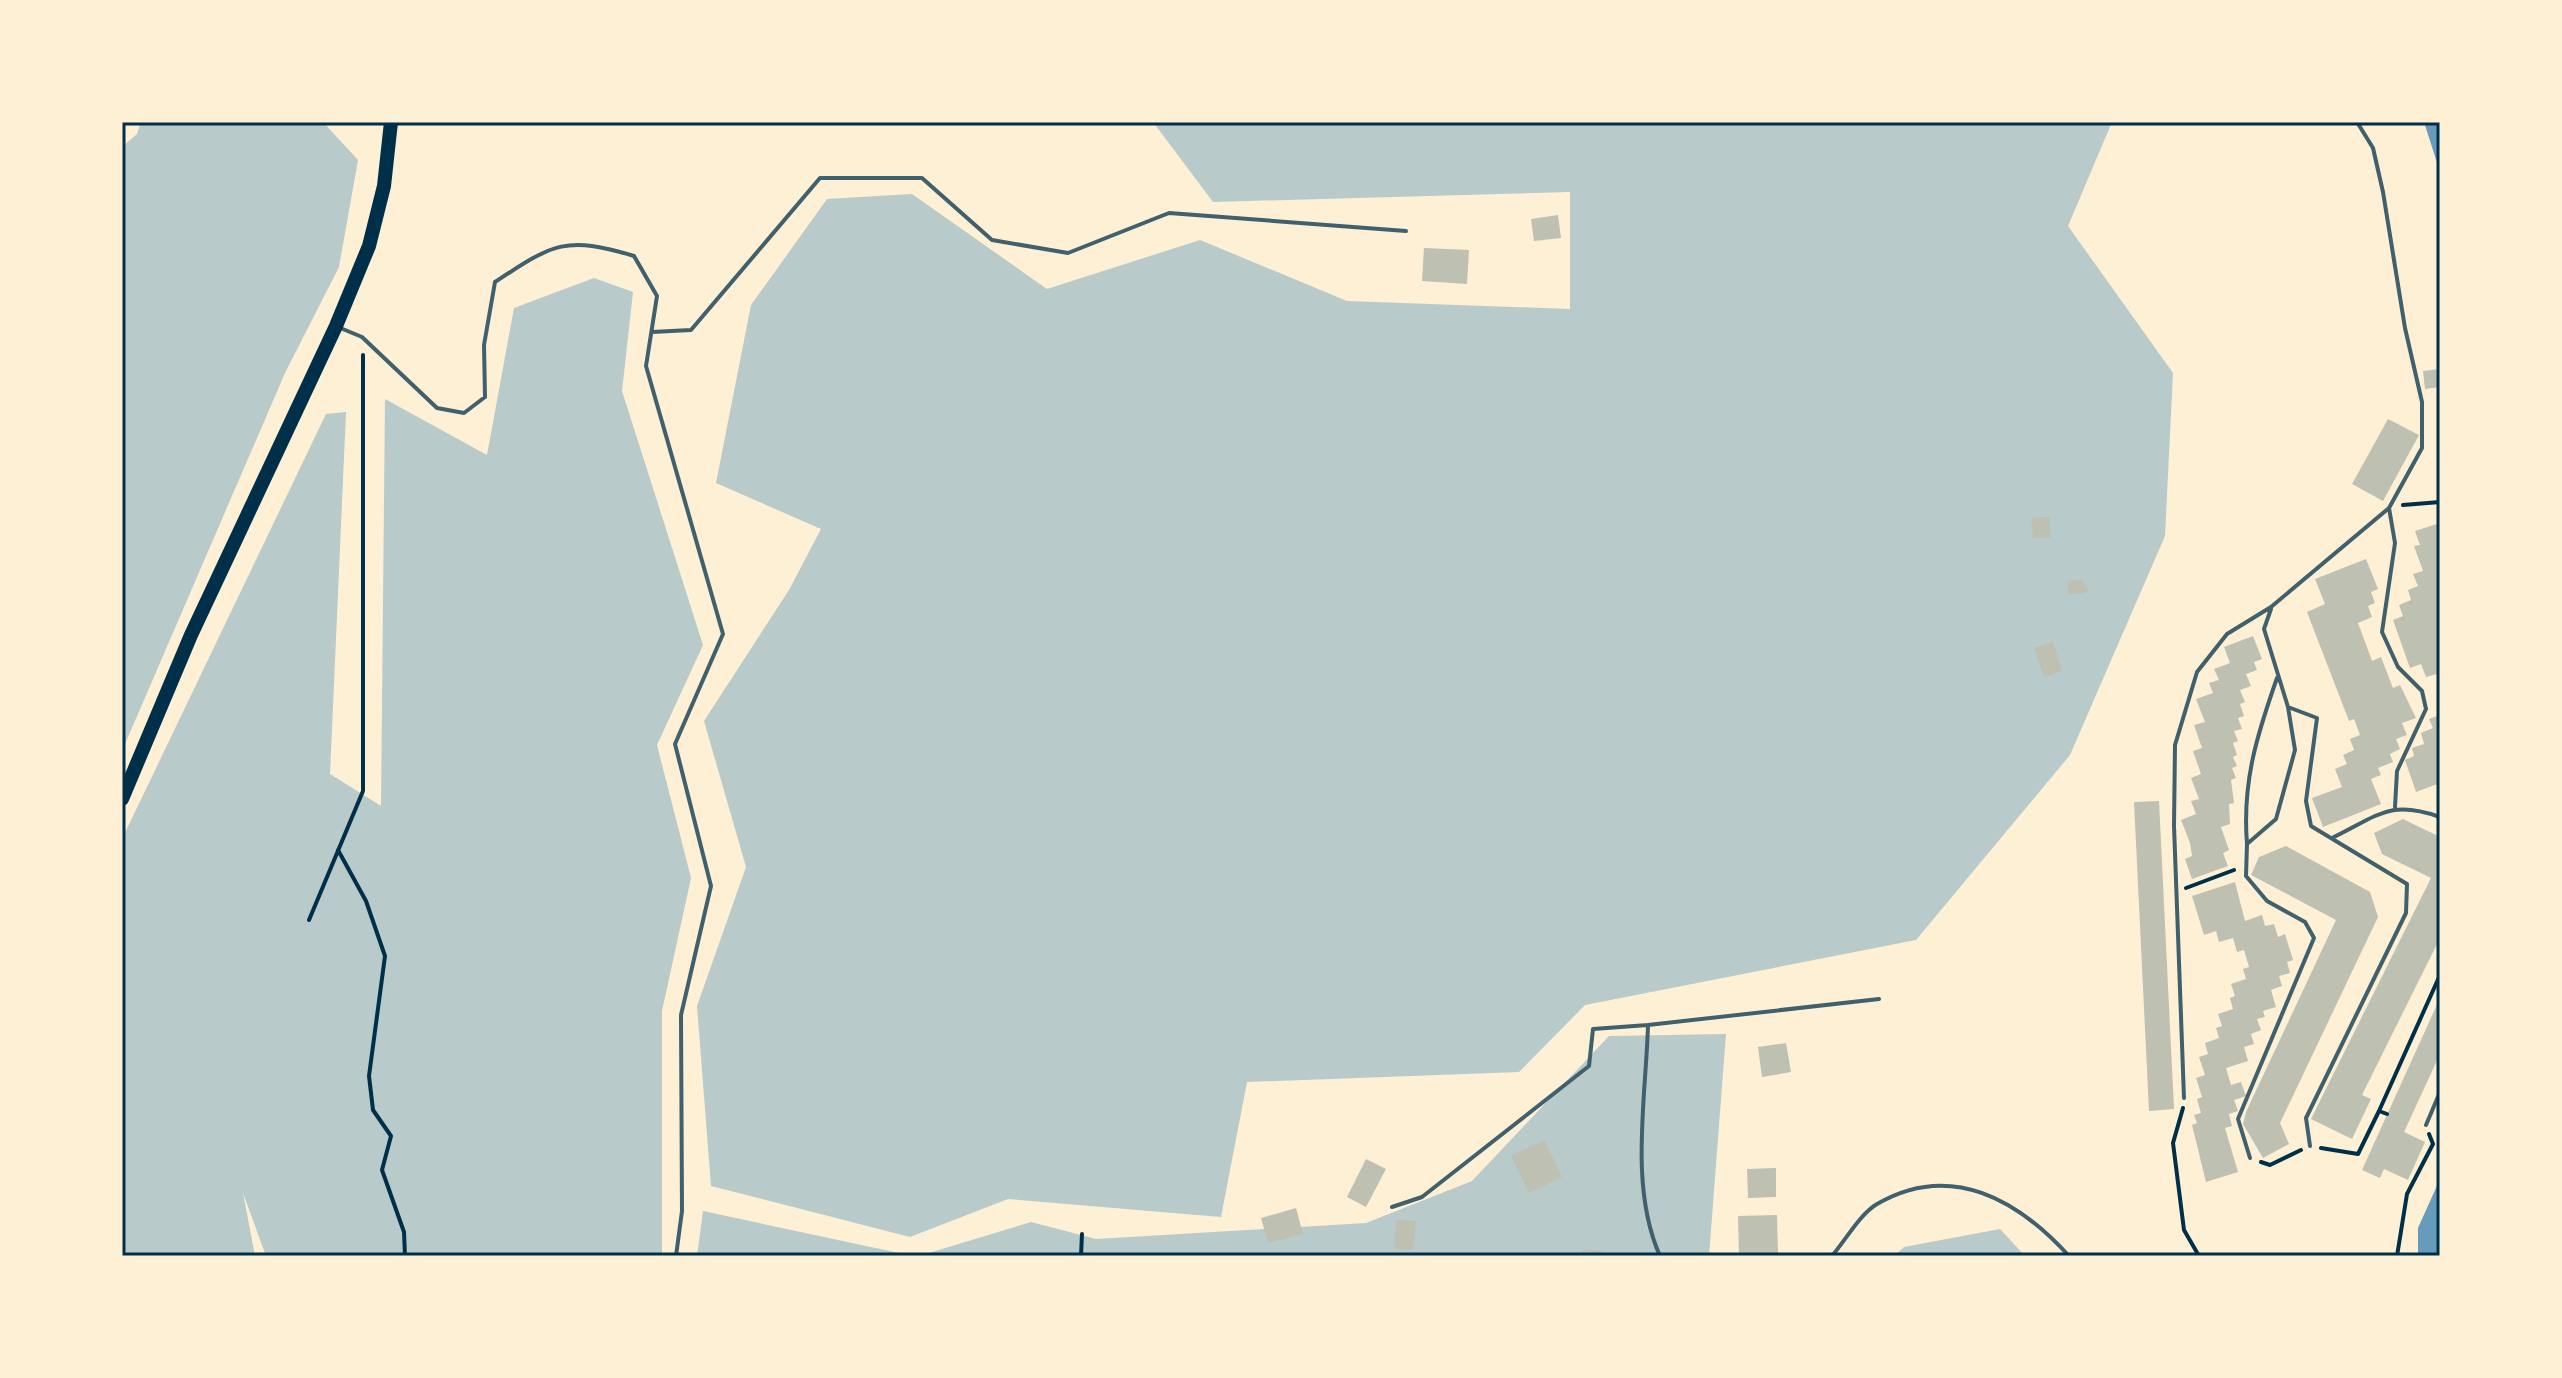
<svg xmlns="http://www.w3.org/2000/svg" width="2562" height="1378" font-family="Rubik,sans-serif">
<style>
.green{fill:#b9caca}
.water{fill:#669bbc}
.building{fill:#bec0b2}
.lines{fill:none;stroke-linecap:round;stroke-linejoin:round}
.path{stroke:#003049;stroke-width:4}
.service{stroke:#3f606c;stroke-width:4}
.primary{stroke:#003049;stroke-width:14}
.neatline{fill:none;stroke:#003049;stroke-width:3}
</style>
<rect width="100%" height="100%" fill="#fdf0d5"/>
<path class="green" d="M141,122H323L358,160L339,267L285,373L122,751V147L137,134Z
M1153,122H2112L2068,226L2173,373L2165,536L2070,755L1916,940L1585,1005L1519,1072L1247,1082L1221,1217L1008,1199L910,1237L711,1186L697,1006L746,867L704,721L789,590L821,529L716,483L751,305L827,199L912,194L1047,289L1200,240L1347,301L1570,309V192L1213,202Z
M594,278L633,292L622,391L703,645L657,745L691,878L662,1011V1256H266L243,1193L255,1256H122V839L326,414L346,412L330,774L381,806L385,399L487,455L514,308Z
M1726,1034L1709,1256H919L1031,1222L1096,1239L1366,1223L1472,1181L1609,1036Z
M703,1211L913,1256H697Z
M2000,1229L2025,1256H1894L1904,1247Z"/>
<path class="water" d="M2424,122H2440V172Z
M2440,1179V1256H2418V1228Z"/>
<path class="building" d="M1558,215L1561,238L1534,241L1531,219Z
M1424,248L1469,250L1467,284L1422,281Z
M2439,369L2440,387L2425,389L2423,371Z
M2388,419L2419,435L2383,501L2352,484Z
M2049,517L2051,537L2033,538L2031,518Z
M2440,523L2439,603L2440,682L2437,674L2426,677L2421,664L2410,668L2393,620L2403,616L2399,605L2411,600L2408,590L2418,586L2413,574L2423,571L2414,546L2420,545L2415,531Z
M2366,559L2378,589L2371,592L2375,603L2368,606L2372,617L2358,623L2372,661L2381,657L2393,688L2400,685L2416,718L2402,723L2407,735L2396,739L2400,749L2390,754L2393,762L2378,768L2381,775L2371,779L2381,804L2323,827L2312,798L2342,787L2335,769L2347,764L2343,755L2354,750L2350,739L2360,735L2354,719L2349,721L2307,612L2325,604L2315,579Z
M2082,579L2088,592L2069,595L2067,581Z
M2253,636L2262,659L2254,662L2257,670L2246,674L2251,686L2240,690L2245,702L2240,704L2244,716L2238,718L2242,729L2234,731L2238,741L2233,743L2237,755L2233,757L2237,766L2232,768L2236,778L2231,780L2234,803L2229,804L2230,824L2221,827L2229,850L2223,853L2228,866L2192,879L2185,859L2192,856L2190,843L2181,820L2196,814L2191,801L2199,799L2191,778L2201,774L2193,751L2202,748L2194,725L2205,722L2196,699L2213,693L2209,683L2219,680L2214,669L2230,663L2224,647Z
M2053,642L2062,671L2044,677L2034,648Z
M2440,715V783L2416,792L2405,760L2414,756L2412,748L2424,744L2421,733L2433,728L2429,719Z
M2159,801L2174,1109L2149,1111L2134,802Z
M2403,819L2440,837V938L2362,1095L2371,1099L2352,1139L2311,1119L2431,878L2382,854L2374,833Z
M2286,846L2370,892L2378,917L2280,1123L2289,1144L2263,1158L2243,1124L2246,1112L2336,920L2251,875L2259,857Z
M2235,882L2245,921L2262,915L2265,926L2274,924L2278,937L2285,934L2293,960L2287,962L2290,973L2279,976L2282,986L2271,990L2276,1007L2263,1011L2265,1017L2257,1019L2261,1030L2251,1034L2254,1044L2244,1047L2248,1061L2226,1068L2231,1085L2241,1082L2246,1096L2234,1100L2238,1111L2229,1114L2232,1126L2225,1128L2238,1172L2206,1182L2192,1125L2197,1123L2194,1115L2201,1113L2197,1099L2202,1097L2196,1078L2205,1075L2199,1057L2208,1054L2205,1043L2219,1038L2216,1028L2222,1026L2218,1014L2233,1009L2230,998L2235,996L2231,984L2246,979L2243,969L2249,967L2244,950L2237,952L2233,938L2219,942L2216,931L2204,935L2192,896Z
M2440,998V1054L2404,1132L2425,1142L2408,1180L2384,1169L2380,1178L2362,1170Z
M1786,1043L1791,1072L1762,1077L1758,1047Z
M1544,1140L1562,1177L1529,1193L1511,1156Z
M1366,1159L1386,1169L1366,1207L1347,1197Z
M1776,1168V1197L1748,1198L1747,1169Z
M1296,1208L1303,1234L1268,1243L1261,1218Z
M1777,1215L1778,1255L1739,1256L1738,1216Z
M1396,1220L1416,1221L1413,1250L1394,1249Z
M1582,1249L1604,1251L1603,1256H1581Z"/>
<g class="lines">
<path class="path" d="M2403,505L2440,502
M338,850L366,901L385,956L369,1076L373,1110L391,1136L382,1170L404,1232L405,1256
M2186,888L2234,870
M309,920L363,791V355
M2183,1108L2173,1143L2184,1230L2199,1256
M2379,1111L2440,975
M2321,1148L2358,1154L2379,1111L2387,1114
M2261,1162L2270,1165L2301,1150
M1081,1256L1082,1234
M2397,1256L2407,1194L2433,1144L2429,1134"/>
<path class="service" d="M338,327L362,337L437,408L464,413L485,397L484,345L495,282C553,244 565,235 634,256L657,296L646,366L723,634L675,744L711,886L681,1015L682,1211L676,1256
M652,332L691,330L820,178H922L992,240L1068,253L1169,213L1406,231
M2389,508L2395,543L2382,632L2398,667L2422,691L2426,709L2397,771L2395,807
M2288,707L2317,718L2306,801L2311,826L2407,884L2406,913L2306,1118L2310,1146
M2332,838C2378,816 2389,799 2440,817
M2247,844C2242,782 2257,735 2277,678
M1648,1025L1879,999
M2184,1098L2174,826L2175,745L2197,672L2227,634L2271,607L2389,508L2422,448V402L2405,328L2383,192L2373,148L2357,122
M2426,1125L2440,1092
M2250,1158L2238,1119L2314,938L2305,922L2267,901L2246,876L2247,844L2276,819L2295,750L2288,707L2264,629L2271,609
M1392,1207L1422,1197L1589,1066L1593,1029L1648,1025C1646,1098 1629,1187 1660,1256
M1832,1256C1845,1241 1860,1214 1877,1204C1951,1161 2018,1200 2069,1256"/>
<path class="primary" d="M122,799L191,635L336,326L369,246L384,186L391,122"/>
</g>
<rect width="2562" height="1378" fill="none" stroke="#fdf0d5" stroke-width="248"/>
<rect x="124" y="124" width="2314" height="1130" class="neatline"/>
</svg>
